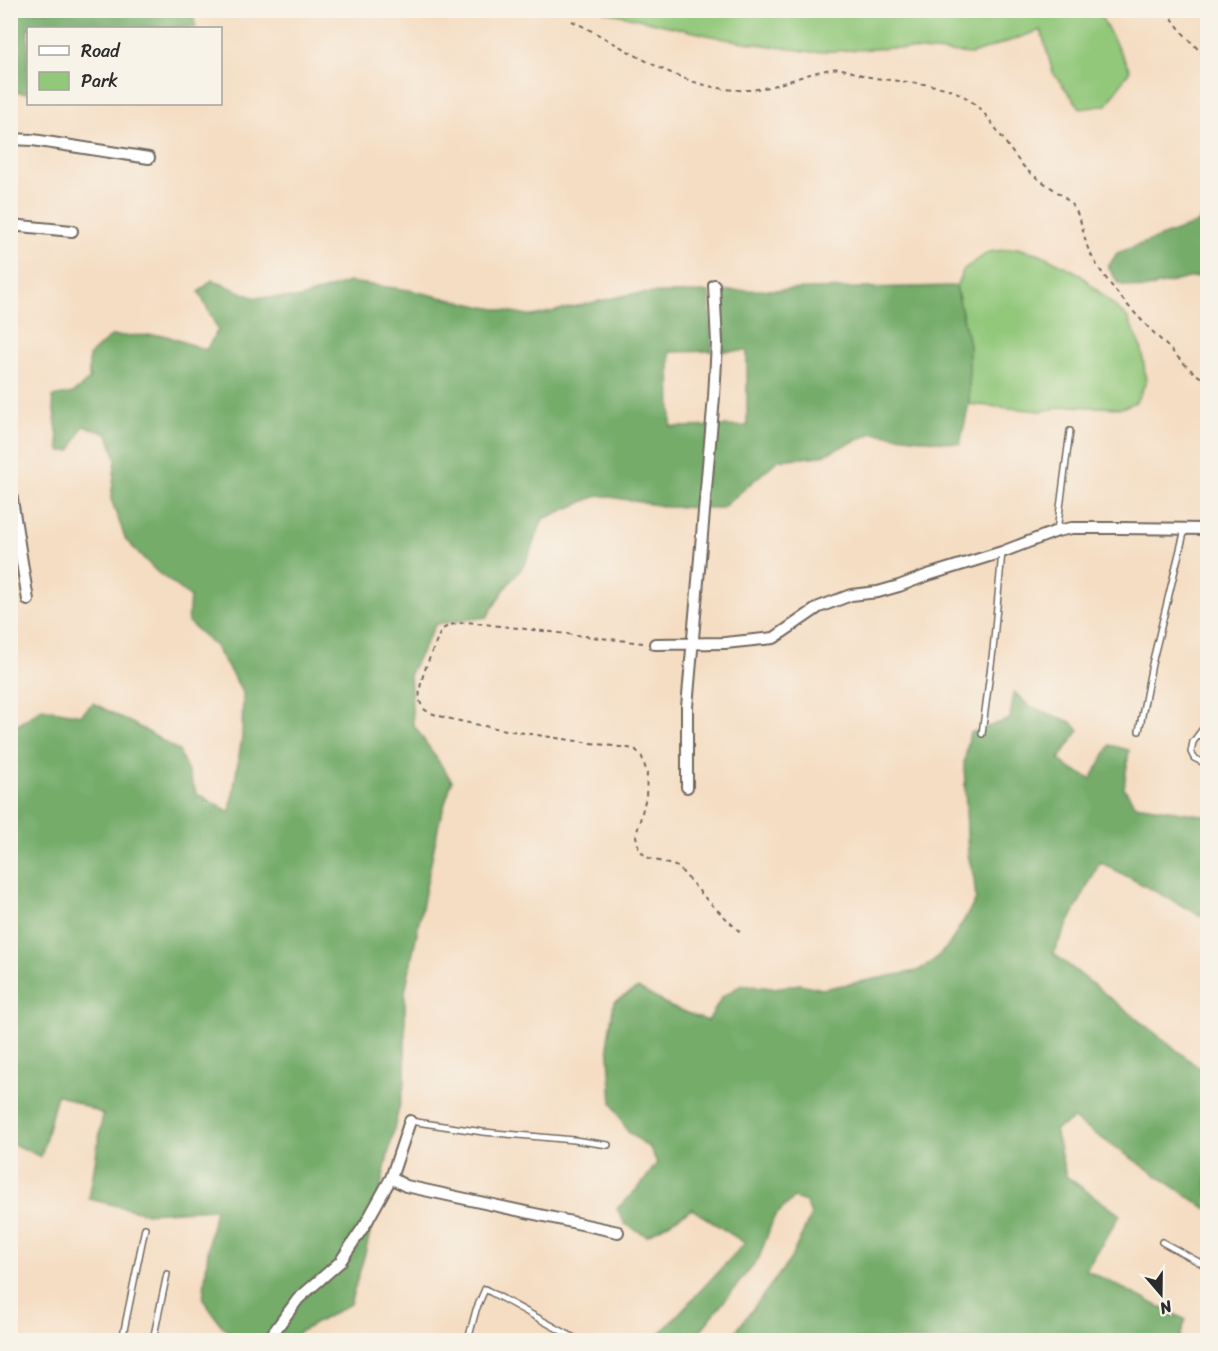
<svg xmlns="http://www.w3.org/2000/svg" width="1218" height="1351" font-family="Sriracha,sans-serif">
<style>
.green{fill:#92c87a;stroke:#5e7a52;stroke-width:1.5}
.forest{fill:#75ac6a;stroke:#506c4a;stroke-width:1.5}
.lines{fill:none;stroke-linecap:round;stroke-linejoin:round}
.service-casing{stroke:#726960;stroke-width:8}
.minor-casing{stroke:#726960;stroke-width:14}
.path{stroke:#726960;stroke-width:2;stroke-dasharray:4.5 4.5;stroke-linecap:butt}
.service{stroke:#fff;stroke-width:5}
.minor{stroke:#fff;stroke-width:10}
</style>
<rect width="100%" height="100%" fill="#f7f3e8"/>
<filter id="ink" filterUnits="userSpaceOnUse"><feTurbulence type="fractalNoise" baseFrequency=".0167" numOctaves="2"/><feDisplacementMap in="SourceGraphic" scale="12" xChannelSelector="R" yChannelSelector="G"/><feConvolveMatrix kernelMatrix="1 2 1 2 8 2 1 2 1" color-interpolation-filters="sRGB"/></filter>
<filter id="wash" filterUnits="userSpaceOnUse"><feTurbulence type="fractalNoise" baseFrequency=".008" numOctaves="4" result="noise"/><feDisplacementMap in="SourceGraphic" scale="24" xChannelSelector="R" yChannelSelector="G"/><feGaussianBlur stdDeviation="1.35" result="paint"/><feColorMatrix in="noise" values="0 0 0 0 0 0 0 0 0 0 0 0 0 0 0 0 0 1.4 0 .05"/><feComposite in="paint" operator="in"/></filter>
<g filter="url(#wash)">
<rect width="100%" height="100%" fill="#f5ddc3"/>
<path class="green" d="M603,11H1098L1130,70L1107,105L1081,109L1053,73L1041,30L972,54L894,48L812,52L725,39Z
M1017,248L1040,254L1078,273L1128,318L1142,350L1146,382L1136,402L1122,408L1068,406L1041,411L969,404V345L956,286L964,269L989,252Z"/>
<path class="forest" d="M10,11H192L196,28H28V93L11,92Z
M1207,209V276L1189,278L1143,289L1119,284L1108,267L1117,253L1198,223Z
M212,280L253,297L300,298L349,282L409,290L480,306L533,316L631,294L709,292L712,351L670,352L671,427L747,426V351H723L720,291L956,286L969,345V404L960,444L873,433L821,456L778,460L722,508L668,507L599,495L543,519L525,564L506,587L487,617L436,624L410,673L413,724L452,781L439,823L405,992V1082L366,1250L350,1304L291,1337C270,1344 240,1344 223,1327C216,1319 210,1308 203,1300L209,1241L215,1209L146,1213L89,1199L103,1114L57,1094L41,1157L11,1143V730L42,708L81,715L93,703L143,729L179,751L197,794L230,812L242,737L243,692L214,645L188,622L190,596L157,572L126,540L111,499L116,459L108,434L83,426L71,451H60L52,397L73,393L89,380V356L111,336L164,335L206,350L218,330L199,292Z
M1014,692L1029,706L1071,722L1079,730L1059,759L1069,768L1091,779L1110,745L1129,750L1124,788L1135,805L1207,816V919L1100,862L1053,953L1207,1074V1209L1073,1119L1055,1130L1066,1176L1120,1215L1086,1270L1186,1320L1179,1340H729L790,1260L811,1215L806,1202L794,1198L774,1217L759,1258L693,1340H654L745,1243L692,1209L647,1236L625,1224L617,1209L641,1185L657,1163L650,1148L628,1132L612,1103L608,1040L614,1002L638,988L671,1007L708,1021L722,997L741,985L774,988L800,984L822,989L917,971L931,963L949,945L976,900L974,878L968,855L964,763L970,733L1010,719Z"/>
</g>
<g filter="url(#ink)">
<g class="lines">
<g class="service-casing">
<path id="service" d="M1057,531L1070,431
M1208,722L1193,742L1191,752L1194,758L1208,765
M1139,731L1152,664L1185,529
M982,734L993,650L1002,552
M410,1121L483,1132L574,1140L608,1145
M1162,1242L1208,1267
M122,1340L145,1228
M153,1340L167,1274
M468,1340L476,1310L485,1289L578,1340"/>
</g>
<g class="minor-casing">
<path id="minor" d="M10,139L33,140L149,158
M10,225L72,231
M10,487L28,600
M655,644L725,643L774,638L819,607L851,595L878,592L899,586L928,575L1002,552L1057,531L1072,528H1118L1208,529
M687,787V707L714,397L717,343L714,285
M391,1178L410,1121
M268,1340L298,1299L340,1262L366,1223L391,1178L406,1186L618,1232"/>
</g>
<path class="path" d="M1161,10L1169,14
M1191,10L1169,14L1182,32L1208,60
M572,21C625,46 678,88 738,90C771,92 800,74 831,69C843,67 851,72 862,75C889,83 938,81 960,94C991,111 1002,143 1025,168C1040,183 1062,191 1074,208C1083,221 1083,237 1089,251C1109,289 1140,319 1170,349C1181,360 1193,375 1208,381
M643,643L467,622L450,625L443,629L439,635C433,653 410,693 424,709C436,723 606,745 635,749L642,757L647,773L646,797L636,836L639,849L646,857L678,867L707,900L742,934"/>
<use href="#service" class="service"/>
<use href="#minor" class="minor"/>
</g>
</g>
<rect width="1218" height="1351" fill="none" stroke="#f7f3e8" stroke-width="36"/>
<rect x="27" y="27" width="195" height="78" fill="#f7f3e8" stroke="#a5a39c" stroke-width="1.5"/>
<rect x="39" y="46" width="30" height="9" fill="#ffffff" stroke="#a5a39c" stroke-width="1.5"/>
<text x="81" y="57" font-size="18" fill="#2b2b2b">Road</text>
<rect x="39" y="72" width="30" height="18" fill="#92c87a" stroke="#a5a39c" stroke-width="1.5"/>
<text x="81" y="87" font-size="18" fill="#2b2b2b">Park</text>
<g transform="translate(1161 1294) rotate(160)" stroke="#f7f3e8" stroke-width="4.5" paint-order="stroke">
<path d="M0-4.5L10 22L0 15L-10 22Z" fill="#2b2b2b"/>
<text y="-9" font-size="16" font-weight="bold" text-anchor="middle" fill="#2b2b2b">N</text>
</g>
</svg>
